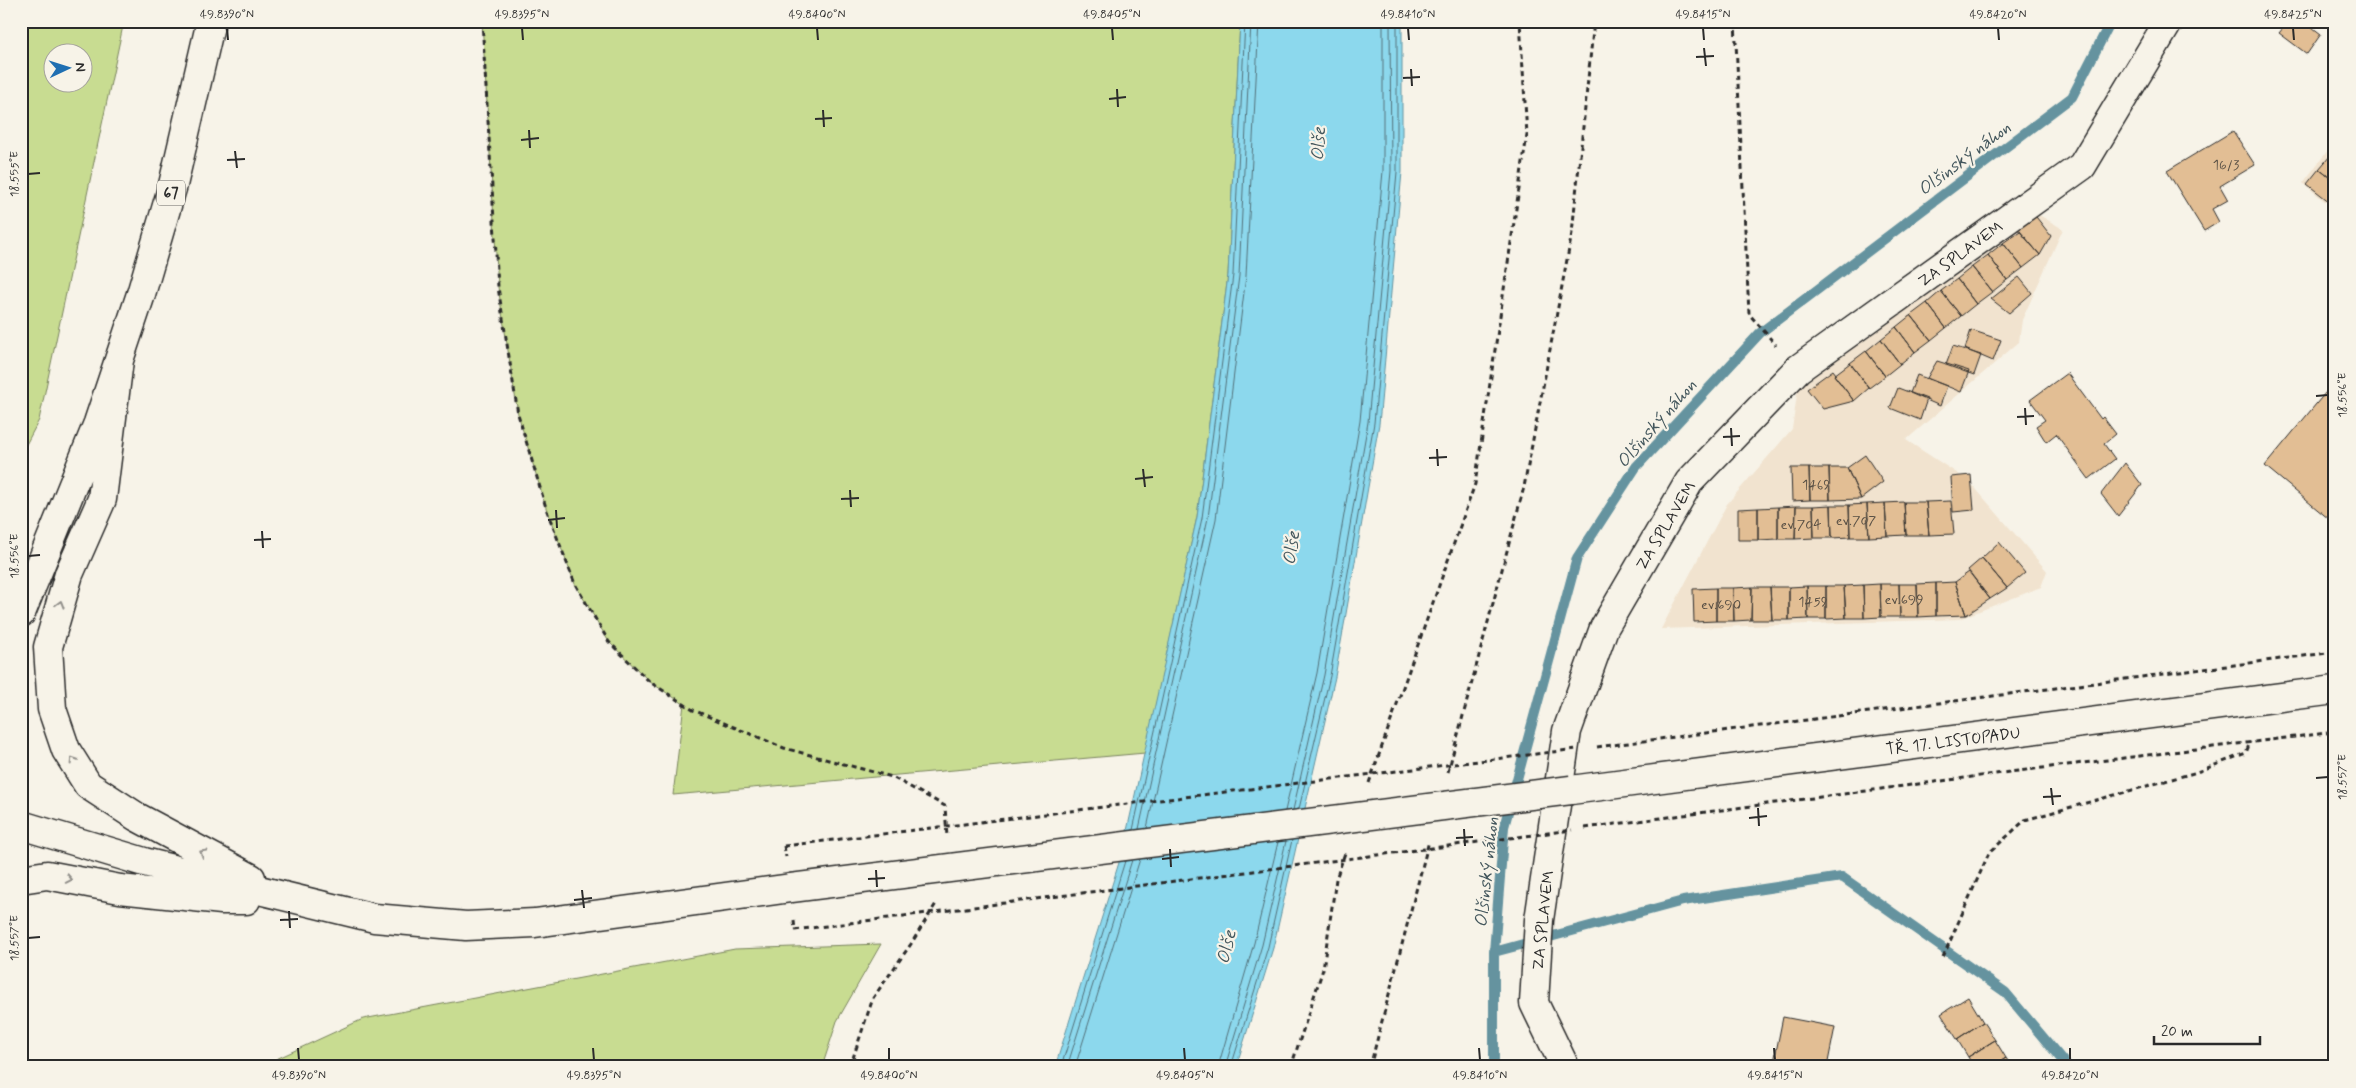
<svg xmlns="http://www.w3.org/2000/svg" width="2356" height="1088" font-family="Mynerve,sans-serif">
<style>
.built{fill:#f1e3cf}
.green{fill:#c8dc91;stroke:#7a845e;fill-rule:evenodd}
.water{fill:#8cd8ed;stroke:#65939f}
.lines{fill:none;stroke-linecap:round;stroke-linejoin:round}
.shore{stroke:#527079;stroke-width:1}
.stream{stroke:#65939f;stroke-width:10}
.building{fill:#e2be94;stroke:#2b2b2b}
.street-casing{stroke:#2b2b2b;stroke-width:31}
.primary-casing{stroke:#2b2b2b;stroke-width:31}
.path{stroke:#2b2b2b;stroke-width:3;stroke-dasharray:5 4;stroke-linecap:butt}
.street{stroke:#f7f3e8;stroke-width:28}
.primary{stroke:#f7f3e8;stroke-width:28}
.primary-bridge-casing{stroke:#2b2b2b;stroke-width:31;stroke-linecap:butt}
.path-bridge{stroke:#2b2b2b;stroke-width:3;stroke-dasharray:5 4;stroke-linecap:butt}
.primary-bridge{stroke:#f7f3e8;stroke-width:28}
.oneway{stroke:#918f8a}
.ticks{fill:none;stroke:#2b2b2b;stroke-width:2}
.labels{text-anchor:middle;stroke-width:4.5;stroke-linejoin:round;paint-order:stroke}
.number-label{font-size:14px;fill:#595045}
.shield{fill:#f7f3e8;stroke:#686764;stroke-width:1}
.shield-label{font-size:15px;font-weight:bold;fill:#2b2b2b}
.street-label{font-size:16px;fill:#2b2b2b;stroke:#f7f3e8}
.water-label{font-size:18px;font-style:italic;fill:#43565c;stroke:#f7f3e8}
.neatline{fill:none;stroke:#2b2b2b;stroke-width:2}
.ticks-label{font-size:12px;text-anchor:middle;fill:#2b2b2b}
</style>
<rect width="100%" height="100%" fill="#f7f3e8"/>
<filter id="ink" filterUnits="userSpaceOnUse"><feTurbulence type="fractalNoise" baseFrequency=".02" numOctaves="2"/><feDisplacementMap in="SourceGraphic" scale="10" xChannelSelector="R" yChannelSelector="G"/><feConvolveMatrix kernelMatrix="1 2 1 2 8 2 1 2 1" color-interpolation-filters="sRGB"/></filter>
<g filter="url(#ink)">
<path class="built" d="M2335,141V210L2303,183Z
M2029,209L2063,229L2022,320L2019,342L1906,440L1969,481L2047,571L2041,587L1959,619L1661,629L1727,504L1792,429L1799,381Z"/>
<path class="green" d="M21,21H124L39,420L21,454ZM52,52H82V82H52Z
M482,21H1240L1228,275L1197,517L1145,753L673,795L684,704L650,682L609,642L575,584L547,511L518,414L498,287Z
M881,944L837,1021L822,1067H259L363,1019L735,949Z"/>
<path class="water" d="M1240,21H1402V172L1379,424L1335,677L1273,948L1236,1067H1055L1122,853L1197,517L1228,275Z"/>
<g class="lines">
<path class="shore" d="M1299,809L1330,676L1374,423L1397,172V21
M1293,810L1324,675L1368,422L1391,171L1390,21
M1285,811L1317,673L1360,421L1383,171V21
M1147,828L1216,519L1246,276L1259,21
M1139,829L1208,518L1239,276L1251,21
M1133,830L1202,518L1233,275L1245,21
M1061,1067L1125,861
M1067,1067L1132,860
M1075,1067L1140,859
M1218,1067L1254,943L1278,842
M1225,1067L1262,945L1286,841
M1231,1067L1268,947L1292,840"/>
<path class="stream" d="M1494,952L1683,901L1842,877L2005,992L2068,1067
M1494,1067V952L1504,827L1577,558L1636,467L1760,333L2072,97L2111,21"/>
</g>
<path class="building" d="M2289,21H2304L2321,34L2307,54L2279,33Z
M2233,131L2255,165L2220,186L2228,200L2212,209L2219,222L2204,231L2167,171Z
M2330,156L2335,160V182L2319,169Z
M2319,169L2335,182V206L2307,184Z
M2033,213L2051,236L2040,255L2016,227Z
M2020,231L2040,255L2023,268L2003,243Z
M2003,243L2023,268L2007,280L1988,255Z
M1988,255L2007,280L1992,292L1972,267Z
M1972,267L1992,292L1976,304L1957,279Z
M2019,277L2032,293L2009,313L1991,299Z
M1957,279L1976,304L1961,316L1941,291Z
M1941,291L1961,316L1946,328L1927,303Z
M1927,303L1946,328L1931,340L1911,315Z
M1911,315L1931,340L1915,352L1896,327Z
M1896,327L1915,352L1900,364L1881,339Z
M1971,330L2001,340L1993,361L1965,349Z
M1881,339L1900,364L1885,376L1866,351Z
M1953,346L1981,355L1974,375L1946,365Z
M1866,351L1885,376L1869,388L1850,363Z
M1937,361L1969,371L1961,392L1927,378Z
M1850,363L1869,388L1854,401L1834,375Z
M1833,370L1836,374L1834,375L1854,401L1823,409L1807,389Z
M2067,373L2101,419L2103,417L2116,434L2104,444L2115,459L2089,479L2056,434L2046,442L2036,426L2045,420L2030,400Z
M1917,375L1947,386L1940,406L1910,393Z
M2335,381V524L2265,466Z
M1898,388L1927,399L1920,420L1890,408Z
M1865,455L1883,482L1861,499L1847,468Z
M2125,463L2142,485L2118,516L2101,494Z
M1791,468H1809L1810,500L1792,501Z
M1809,468H1829L1830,500H1810Z
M1829,468H1847L1861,499L1830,500Z
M1971,475L1974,510L1953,512L1951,477Z
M1951,501L1954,534L1929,535L1926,502Z
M1904,502L1906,535L1887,536L1885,503Z
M1904,502H1926L1929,535H1906Z
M1885,503L1887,536L1869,537L1867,504Z
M1867,504L1869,537H1850L1849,505Z
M1831,505L1832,538H1814L1813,506Z
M1831,505H1849L1850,537L1832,538Z
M1796,506L1795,539H1778V507Z
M1796,506H1813L1814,538L1795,539Z
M1778,507V539L1758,540V508Z
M1758,508V540H1738V509Z
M1999,542L2025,573L2007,588L1982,558Z
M1982,558L2007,588L1990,599L1968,570Z
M1969,572L1990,599L1966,615L1955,582Z
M1955,582L1966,615L1936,616V583Z
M1936,583V616L1918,617L1917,584Z
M1880,584L1881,617L1864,618L1863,585Z
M1880,584H1899L1900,617H1881Z
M1899,584H1917L1918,617H1900Z
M1863,585L1864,618H1846L1844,586Z
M1807,586L1808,619L1789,620V587Z
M1807,586H1826V619H1808Z
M1826,586H1844L1846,618L1826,619Z
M1752,587L1751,620L1734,621L1733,588Z
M1752,587H1770L1772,620H1751Z
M1770,587H1789V620H1772Z
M1716,588H1733L1734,621H1716Z
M1716,588V621L1694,622L1693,589Z
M1968,997L1983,1022L1957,1039L1941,1014Z
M1783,1017L1835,1027L1827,1067H1773Z
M1983,1022L1995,1040L1968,1057L1957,1039Z
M1995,1040L2006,1058L1992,1067H1974L1968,1057Z
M2006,1058L2012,1067H1992Z"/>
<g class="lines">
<g class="street-casing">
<path id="street" d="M1565,1067L1534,1003L1539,920L1567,731L1604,628L1689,482L1798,369L2082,166L2169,21"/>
</g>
<g class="primary-casing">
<path id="primary" d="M119,360L102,499L69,574L48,647L52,709L66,750L88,785L137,817L251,878
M21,613L98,423L141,294L173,185L211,21
M1571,790L2335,690
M21,825L144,862L374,918L466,926L535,923L791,888
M21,879L47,875L120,889L222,900H246"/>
</g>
<path class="path" d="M482,21L498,287L518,414L547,511L575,584L609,642L650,682L693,710L784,748L892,777L945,806L947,837
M1735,21L1749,314L1776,345
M1597,747L2335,652
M1448,772L1524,487L1572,233L1594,21
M1369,783L1475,484L1527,135L1520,21
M1585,828L2010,772L2335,732
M784,846L786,857
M794,921L795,930
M1943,957L1989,853L2025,820L2197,772L2246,753L2250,742
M850,1067L873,998L911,944L937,902
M1291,1067L1323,969L1336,879L1346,850
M1370,1067L1429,841"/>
<use href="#street" class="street"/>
<use href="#primary" class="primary"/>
<g class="primary-bridge-casing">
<path id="primary-bridge" d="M791,888L1571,790"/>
</g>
<path class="path-bridge" d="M784,846L1577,749
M795,930L1572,830"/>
<use href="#primary-bridge" class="primary-bridge"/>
</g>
<defs><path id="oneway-chevron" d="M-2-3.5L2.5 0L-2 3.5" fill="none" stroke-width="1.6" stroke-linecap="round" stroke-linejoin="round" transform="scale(1.25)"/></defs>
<g class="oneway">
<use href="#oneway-chevron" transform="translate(60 604) rotate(-74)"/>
<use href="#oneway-chevron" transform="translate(73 760) rotate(-122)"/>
<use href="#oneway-chevron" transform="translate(203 853) rotate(-151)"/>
<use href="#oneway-chevron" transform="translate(69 879) rotate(11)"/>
</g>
</g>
<path class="ticks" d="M227,28L228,40M522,28L523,40M817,28L818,40M1112,28L1113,40M1408,28L1409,40M1703,28L1704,40M1998,28L1999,40M2293,28L2294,40M1704,48L1706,66M1696,57L1714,56M1411,69L1412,86M1403,78L1420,77M1117,89L1118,107M1109,99L1126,97M823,110L824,127M815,119L832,118M529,130L530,148M521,140L539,138M235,151L237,168M227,160L245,159M28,174L40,173M2316,396L2328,395M2025,408L2026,425M2017,417L2034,416M1731,428L1732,446M1723,437L1740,436M1437,449L1438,466M1429,458L1447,457M1143,469L1145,487M1135,479L1153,477M850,490L851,507M841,499L859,498M556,510L557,528M548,520L565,518M262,531L263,548M254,540L271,539M28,556L40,555M2316,778L2328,777M2051,788L2053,805M2043,797L2061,796M1758,808L1759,826M1749,818L1767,816M1464,829L1465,846M1456,838L1473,837M1170,849L1171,867M1162,859L1179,857M876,870L877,887M868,879L885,878M582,890L584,908M574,900L592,898M289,911L290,928M280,920L298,919M28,938L40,937M298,1048L299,1060M593,1048L594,1060M889,1048V1060M1184,1048L1185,1060M1479,1048L1480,1060M1774,1048L1775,1060M2070,1048V1060"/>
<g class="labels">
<g class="number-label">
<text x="2226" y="169">16/3</text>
<text x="1816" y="489">1469</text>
<text x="1856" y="525">ev.707</text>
<text x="1801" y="529">ev.704</text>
<text x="1904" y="604">ev.699</text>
<text x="1813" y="606">1459</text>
<text x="1721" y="609">ev.690</text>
</g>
<rect class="shield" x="157" y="180.5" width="28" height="25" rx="4"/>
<g class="shield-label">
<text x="171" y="198">67</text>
</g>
<g class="street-label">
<text transform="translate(1960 253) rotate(-36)" y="6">ZA SPLAVEM</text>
<text transform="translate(1665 525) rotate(-59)" y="6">ZA SPLAVEM</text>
<text transform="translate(1953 740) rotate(-7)" y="6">TŘ. 17. LISTOPADU</text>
<text transform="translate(1542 920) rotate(-84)" y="6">ZA SPLAVEM</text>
</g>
<g class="water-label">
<text transform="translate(1318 144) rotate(-87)" y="6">Olše</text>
<text transform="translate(1964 158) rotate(-37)" y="6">Olšinský náhon</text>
<text transform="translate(1656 423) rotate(-49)" y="6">Olšinský náhon</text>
<text transform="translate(1291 548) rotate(-82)" y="6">Olše</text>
<text transform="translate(1486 872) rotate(-84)" y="6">Olšinský náhon</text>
<text transform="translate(1226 947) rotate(-77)" y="6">Olše</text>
</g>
</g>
<rect width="2356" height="1088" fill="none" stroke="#f7f3e8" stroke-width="55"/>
<g transform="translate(68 68) rotate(86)"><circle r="24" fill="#f7f3e8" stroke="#a5a39c"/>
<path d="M0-4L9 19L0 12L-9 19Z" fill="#1f6fb2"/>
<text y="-8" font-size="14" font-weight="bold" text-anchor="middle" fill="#2b2b2b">N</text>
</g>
<path d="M2154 1036v8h106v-8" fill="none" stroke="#2b2b2b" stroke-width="2.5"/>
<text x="2161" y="1036" font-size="15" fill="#2b2b2b" stroke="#f7f3e8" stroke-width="4" paint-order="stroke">20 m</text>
<rect x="28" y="28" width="2300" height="1032" class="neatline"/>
<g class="ticks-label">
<text x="227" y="18">49.8390°N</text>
<text x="522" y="18">49.8395°N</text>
<text x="817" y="18">49.8400°N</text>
<text x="1112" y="18">49.8405°N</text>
<text x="1408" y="18">49.8410°N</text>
<text x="1703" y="18">49.8415°N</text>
<text x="1998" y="18">49.8420°N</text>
<text x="2293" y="18">49.8425°N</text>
<text transform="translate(14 174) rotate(-90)" y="4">18.555°E</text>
<text transform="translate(2342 395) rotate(-90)" y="4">18.556°E</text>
<text transform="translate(14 556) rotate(-90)" y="4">18.556°E</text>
<text transform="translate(2342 777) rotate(-90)" y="4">18.557°E</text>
<text transform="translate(14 938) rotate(-90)" y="4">18.557°E</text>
<text x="299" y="1079">49.8390°N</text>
<text x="594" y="1079">49.8395°N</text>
<text x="889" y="1079">49.8400°N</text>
<text x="1185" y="1079">49.8405°N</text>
<text x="1480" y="1079">49.8410°N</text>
<text x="1775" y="1079">49.8415°N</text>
<text x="2070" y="1079">49.8420°N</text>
</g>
</svg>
